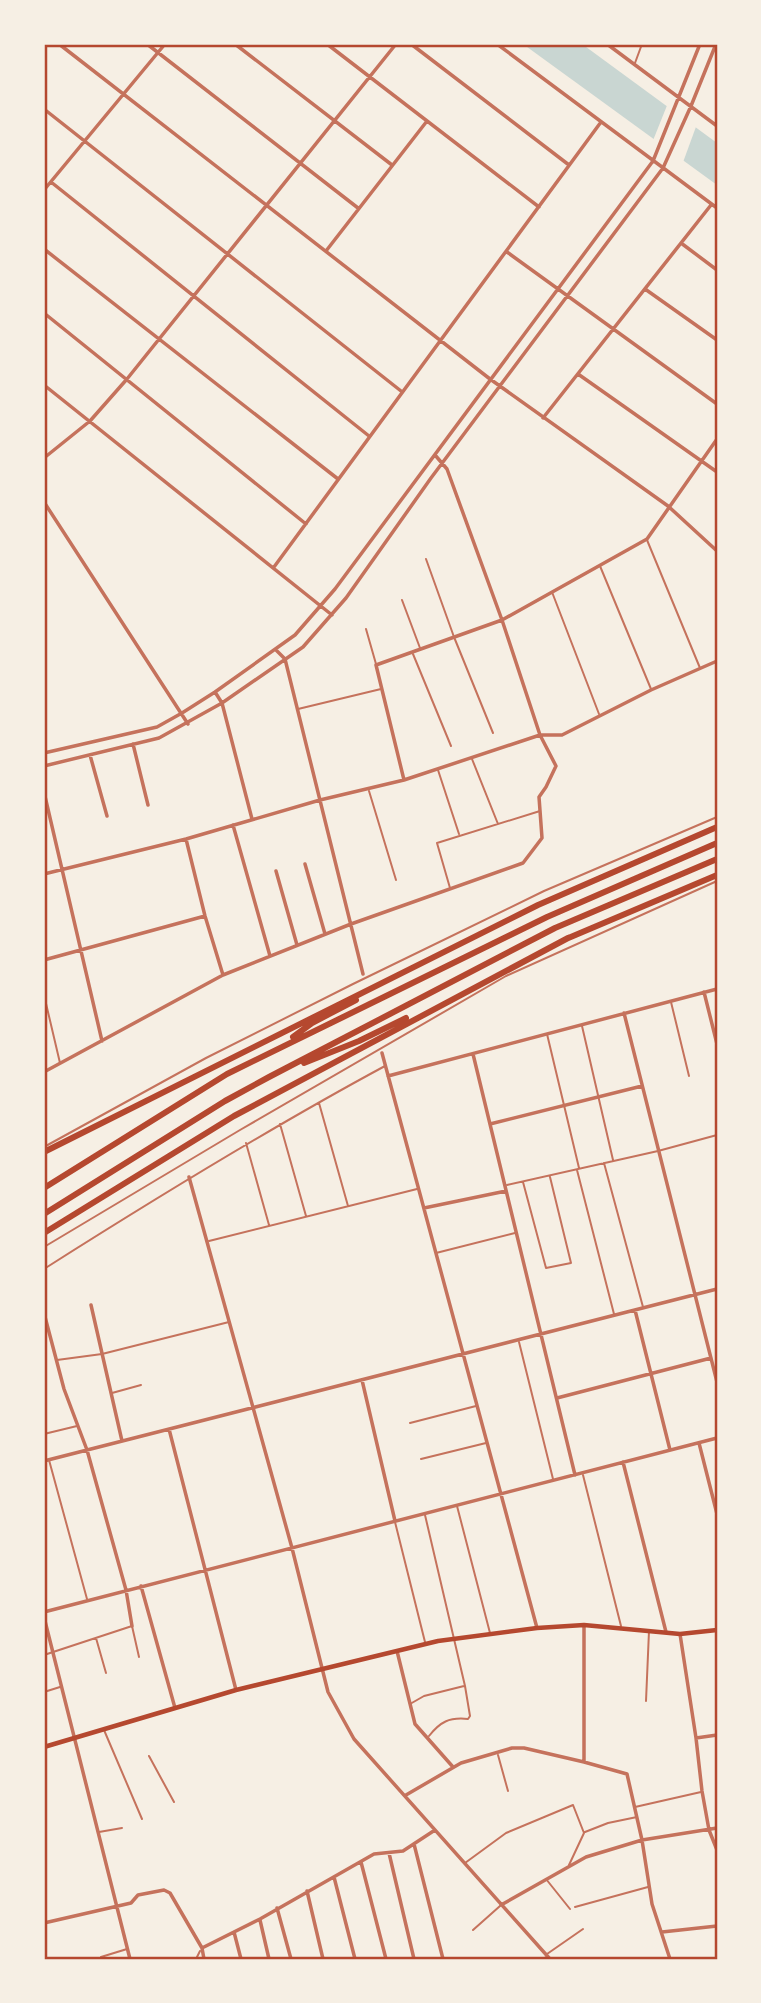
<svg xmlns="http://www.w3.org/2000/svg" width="761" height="2003" font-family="'Source Sans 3',sans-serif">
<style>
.water{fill:#c9d6d2}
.pier{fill:#f6efe4}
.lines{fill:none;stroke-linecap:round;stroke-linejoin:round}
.service{stroke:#c5725c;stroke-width:2}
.minor{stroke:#c5725c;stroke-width:3.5}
.secondary{stroke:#b5482f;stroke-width:4.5}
.motorway{stroke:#b5482f;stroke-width:6}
.neatline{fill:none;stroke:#b5482f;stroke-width:2.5}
</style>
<rect width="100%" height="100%" fill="#f6efe4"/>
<path class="water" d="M523,44H582L717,143V185Z"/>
<path class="pier" d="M668,103L697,124L682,165L652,143Z"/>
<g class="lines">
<path class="service" d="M635,63L642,44
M647,540L700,668
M426,559L454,637L493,733
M600,566L651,689
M552,592L599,714
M402,600L420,648
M366,629L376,664
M413,654L451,746
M298,709L381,689
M472,759L498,824
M438,770L459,834
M369,791L396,880
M450,888L437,843L540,811
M44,995L60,1063
M671,1002L689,1076
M582,1026L613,1160
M547,1034L579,1168
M319,1103L348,1206
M280,1124L306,1216
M246,1143L269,1225
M44,1147L206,1058L353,984L544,891L717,817
M604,1163L643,1307
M577,1170L614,1314
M523,1182L546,1268L571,1263L550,1177
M507,1185L658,1151L717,1135
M209,1241L417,1189
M44,1247L240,1130L506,976L717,881
M436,1253L515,1233
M44,1269C156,1198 268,1129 385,1066
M519,1342L553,1479
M57,1360L102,1354L229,1322
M112,1393L141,1385
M410,1423L476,1406
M44,1434L77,1426
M421,1459L486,1443
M49,1460L87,1599
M583,1475L621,1626
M457,1506L490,1633
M425,1515L465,1686L470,1716L468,1719C449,1717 440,1722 429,1736
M395,1522L425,1642
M96,1638L106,1673
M44,1655L132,1626L139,1657
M44,1692L60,1687
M646,1701L649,1631
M410,1704L424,1696L464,1686
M104,1730L142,1819
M498,1755L508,1791
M149,1756L174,1802
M635,1807L701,1792
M99,1832L122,1828
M585,1832L608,1823L637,1817
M465,1863L506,1833L573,1805L584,1833L569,1865
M546,1879L570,1909
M575,1907L648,1887
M473,1930L500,1906
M547,1954L583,1929
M101,1957L127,1949
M196,1959L200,1951"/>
<path class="minor" d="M59,44L490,379L668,506L717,551
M147,44L358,208
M235,44L392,165
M327,44L539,207
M411,44L569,165
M497,44L717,208
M607,44L717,126
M44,109L401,391
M51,182L369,436
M44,190L165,44
M681,243L717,270
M44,249L338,479
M326,251L427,121
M507,252L717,404
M645,289L717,340
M44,313L306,524
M578,374L717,472
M44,385L332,615
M543,418L711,205
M44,458L90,421L127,379L396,44
M44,502L188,724
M274,567L601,122
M276,650L285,659L363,974
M215,692L222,703L252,819
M133,744L148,805
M44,753L157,727L182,713L215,692L295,635L335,589L653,161L700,44
M90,755L107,816
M44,766L159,738L222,703L303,647L346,598L431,478L663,168L691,106L716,44
M404,780L376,665L502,620L647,539L717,439
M44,792L102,1041
M233,825L270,956
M186,839L205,916L223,975
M305,864L325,934
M276,871L297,945
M44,874L186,839L320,800L404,780L540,735H562L651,690L717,661
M44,960L205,916
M704,992L717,1044
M624,1013L717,1382
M382,1053L537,1628
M473,1054L575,1475
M44,1072L223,975L351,924L523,863L542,838L539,797L546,787L556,766L540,735L502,620L447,469L435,455
M388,1076L717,989
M490,1124L642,1086
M189,1177L292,1548L328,1692L354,1739L550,1959
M424,1208L506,1191
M91,1305L122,1441
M635,1310L670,1450
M44,1313L64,1389L87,1450L126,1590L132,1626
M362,1380L395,1521
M557,1398L711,1358
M169,1429L236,1690
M699,1443L717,1514
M44,1461L717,1289
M623,1462L666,1632
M141,1586L175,1708
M44,1612L717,1438
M44,1617L130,1959
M584,1625V1762
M680,1634L696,1738L702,1791L709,1830L717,1850
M397,1651L415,1724L453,1767
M696,1738L717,1735
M406,1795L461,1763L512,1748H524L584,1762L627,1774L642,1840L652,1904L670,1959
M414,1844L443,1959
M389,1853L414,1959
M361,1862L386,1959
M334,1877L355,1959
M307,1891L323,1959
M501,1905L586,1857L642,1840L717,1828
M277,1908L291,1959
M260,1920L269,1959
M44,1923L131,1903L138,1895L164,1890L170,1893L202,1948L260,1919L374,1854L403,1851L435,1830
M234,1932L241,1959
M662,1932L717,1926
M202,1948L204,1959
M542,1959L549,1958"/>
<path class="secondary" d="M44,1747L236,1690L438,1641L537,1628L584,1625L680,1634L717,1630"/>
<path class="motorway" d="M566,939L717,875
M293,1037L312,1023L356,1000
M304,1063L359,1041L406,1018
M44,1152L538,905L717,827
M44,1188L227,1074L547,917L717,843
M44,1214L225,1101L269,1077L555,928L717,859
M44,1233L234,1116L568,938"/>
</g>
<rect width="761" height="2003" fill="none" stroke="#f6efe4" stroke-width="91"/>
<rect x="46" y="46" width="670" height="1912" class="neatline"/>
</svg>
